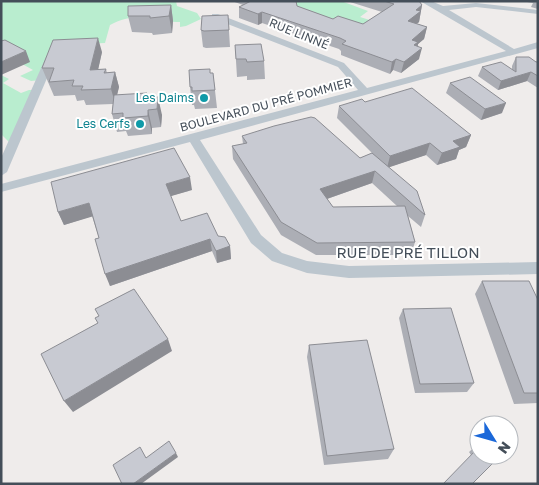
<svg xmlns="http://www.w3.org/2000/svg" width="539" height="485" font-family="'Golos Text',sans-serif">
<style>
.green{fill:#b9edcf}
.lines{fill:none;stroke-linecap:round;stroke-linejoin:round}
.minor{fill:#bcc6ce;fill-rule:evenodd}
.wall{fill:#acaeb5;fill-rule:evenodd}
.shaded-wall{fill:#8c8d93}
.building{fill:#c8cad2;stroke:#8c8d93}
.culture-dot{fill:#0f9aa8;stroke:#fff;stroke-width:2}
.labels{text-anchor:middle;stroke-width:4;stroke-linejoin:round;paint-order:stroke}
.far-street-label{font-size:12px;fill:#444e59;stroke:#fff}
.far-culture-label{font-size:12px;fill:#0d838f;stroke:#fff;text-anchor:end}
.street-label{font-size:15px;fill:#444e59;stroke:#fff}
</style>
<rect width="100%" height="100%" fill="#efeceb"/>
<path class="green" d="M1,1H176L177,6L197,13L201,19L186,26L180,27V22C152,23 140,9 110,25L105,43L56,45L41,80L31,81L20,76L33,70L24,65L1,45Z
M291,1H341L368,11L360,17L376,22L352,26L292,4Z
M1,75L9,79L3,83L21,93L29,90H37L13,146L1,134Z"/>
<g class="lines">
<path class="minor" d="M420,1H431L443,6L476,3L538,10V14L476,7L449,10L514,49L538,42V48L200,140L261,235L282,253L307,261L349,266L538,262V274L349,278L307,273L272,261L251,243L190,142L1,192V184L358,90L338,67L212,18V14H218L344,63L367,88L506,51Z
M51,54L56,57L7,172L1,176V158L46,57Z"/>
</g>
<path class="wall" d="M232,1H296L297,6L333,19L363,24L382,12L350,2L351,1H419L422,5L419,22L417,24L427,27L424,39L418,44L419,59L401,73L393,70L390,74L341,55V51L339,49L262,23L258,25L239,18V7L243,5Z
M527,1H538V9L531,7L533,3L527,2Z
M171,5L173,21L172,33L153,35L152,33L132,32L128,16Z
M228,15L230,47L206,48L203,47L201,30Z
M235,45L264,61L265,79L247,80V76L237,77Z
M102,52L98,69H106L107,73L115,72L119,87L117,95L148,97L162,115L161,127L152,128V134L128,136L126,131L117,132L112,114L113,104L86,105L84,100L77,101L75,95L54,96L42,68Z
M516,57L538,62V88L527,81L498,90L478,76L482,67L512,69V66Z
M210,73H213L217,108L195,109L194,105H192L190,87Z
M450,83L502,113L481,120L446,93Z
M365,102L471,135L466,147L459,150L456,159L437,165L426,155L389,167L425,215L421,227L408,216L415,242L411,255H316L281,235L233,159L232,146L243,144L242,136L360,158L372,153L337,118L339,106ZM372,183L397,206L333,207L327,199Z
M192,190L170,196L181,221L218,236L230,246L231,259L217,263L212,251L110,286L99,238L92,216L64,225L58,212Z
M482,281L538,300V403L514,404L475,294Z
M403,309L474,383L467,392L415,393L399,318Z
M309,345L394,449L388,459L324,465L307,357Z
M479,443V455H471L469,452Z"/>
<path class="shaded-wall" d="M171,5L173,21L172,33L169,16Z
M422,5L419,22L405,32L408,21L416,10Z
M262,12V23L258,25V14Z
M427,27L424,39L418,44L416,52L422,48L419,59L401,73L404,62L412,40Z
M98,38L102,52L95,84L90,70Z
M26,51L30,62L1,75V62Z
M396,59L393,70L390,74L392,62Z
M115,72L119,87L115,103L111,89Z
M531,72L527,81L498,90L501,81Z
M158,97L162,115L161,127L157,109Z
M506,103L502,113L481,120L485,109Z
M148,110L152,128V134L148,116Z
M471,135L466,147L459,150L456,159L437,165L442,153L453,141Z
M430,143L426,155L387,168L390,156Z
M375,171L372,183L318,202L320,189Z
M190,177L192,190L168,197L166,184Z
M89,203L94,216L64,225L58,212Z
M210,239L212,251L110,286L105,274Z
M230,246L231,259L217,263L216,251Z
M168,339L172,351L73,412L64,401Z
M176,453L178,457L141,484H133Z"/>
<path class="building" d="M251,1H296L297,6L333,19L338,16L363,24L394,4L384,1H419L422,5L416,10L421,11L408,21L427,27L412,40L418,42L414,45L422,48L404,62L396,59L392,62L342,44L346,41L340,38L262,12L258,14L239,7Z
M171,5L169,16L150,18V16H128V6Z
M228,15L229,30L204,31L201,30L202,16Z
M98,38L90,70L106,69L104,73L115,72L111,89L81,90L83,86H72L74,80L49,82L54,68H42L53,40Z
M5,40L26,51L1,62V41Z
M261,44L264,61L247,62L246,59H236L235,45Z
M516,57H529L536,62H538V76L531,72L501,81L482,67L501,62L516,72Z
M210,69V73H213L215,90L192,91V87H190L189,70Z
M470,77L506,103L485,109L450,83Z
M412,88L471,135L453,141L460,147L442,153L430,143L390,156L339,106L362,99L365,102Z
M147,93V97H158L157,109L148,110V116L123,118V113L112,114L114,95Z
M311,117L315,118L360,158L372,153L417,191L425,215L375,171L320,189L333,207L405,206L415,242L317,243L281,222L232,146L247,143L242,136L274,126Z
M174,148L190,177L166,184L181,221L207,213L218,236L225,237L230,246L216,251L210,239L105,274L95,239L99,238L89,203L58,212L51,182Z
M482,281H529L538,300V393H524Z
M134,289L168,339L64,401L41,354L98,323L95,318L99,316L95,309Z
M451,308L474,383L420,384L403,309Z
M367,340L394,449L327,456L309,345Z
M169,441L176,453L133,484H122L113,465L140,447L146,458Z
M479,443V455H501L472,484H443L476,450L474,447Z"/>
<g class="culture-dot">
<circle cx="204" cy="98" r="5"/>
<circle cx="140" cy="124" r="5"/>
</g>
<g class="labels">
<g class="far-street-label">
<text transform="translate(299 34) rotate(22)" y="4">RUE LINNÉ</text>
<text transform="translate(266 105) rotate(-15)" y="4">BOULEVARD DU PRÉ POMMIER</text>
</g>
<g class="far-culture-label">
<text x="194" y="102">Les Daims</text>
<text x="130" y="128">Les Cerfs</text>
</g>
<g class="street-label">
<text x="408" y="258">RUE DE PRÉ TILLON</text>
</g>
</g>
<rect width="539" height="485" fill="none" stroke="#444e59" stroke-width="5"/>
<g transform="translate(494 440) rotate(127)"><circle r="24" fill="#ffffff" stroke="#b4b8bd"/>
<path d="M0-4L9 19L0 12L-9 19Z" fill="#1b68d9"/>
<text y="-8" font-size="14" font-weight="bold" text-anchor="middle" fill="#444e59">N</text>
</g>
</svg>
